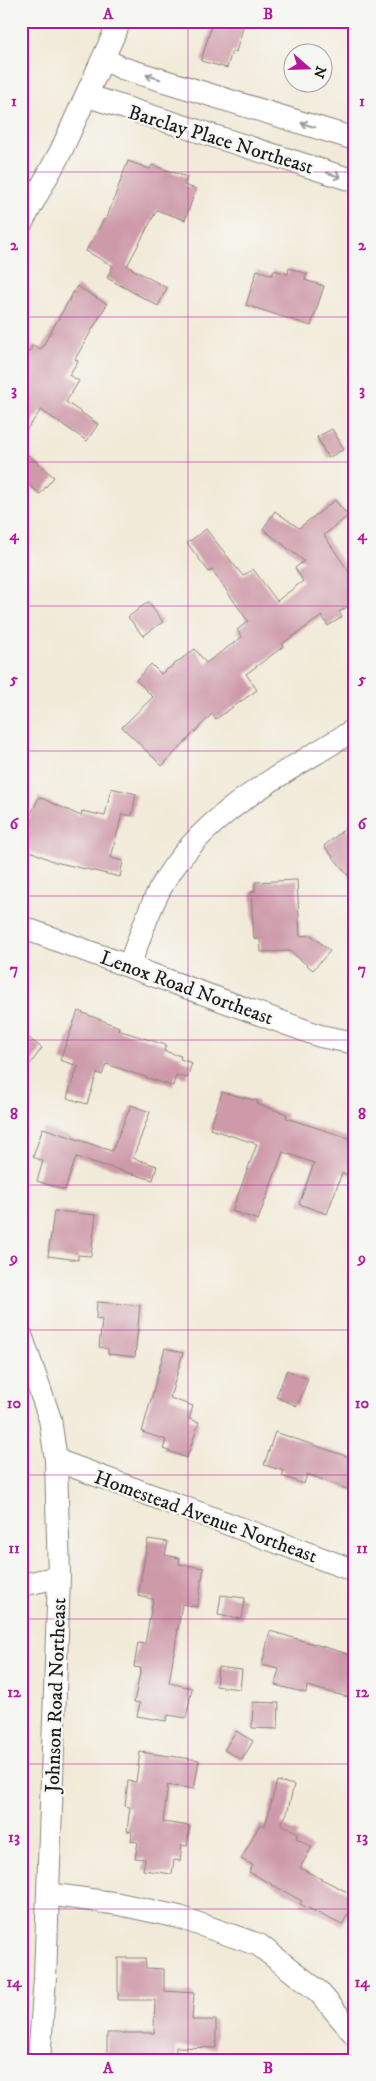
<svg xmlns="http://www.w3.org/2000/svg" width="376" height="2081" font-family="'IM FELL DW Pica',serif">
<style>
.building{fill:#ce9aa9}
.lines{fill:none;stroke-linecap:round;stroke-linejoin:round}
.minor-casing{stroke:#87837a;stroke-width:24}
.minor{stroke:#fff;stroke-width:22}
.oneway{stroke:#999}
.grid{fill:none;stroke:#b5179e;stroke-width:1;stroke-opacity:0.55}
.labels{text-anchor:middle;stroke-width:4.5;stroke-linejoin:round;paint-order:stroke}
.street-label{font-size:20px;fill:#1c1c1c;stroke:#f6f6f2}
.neatline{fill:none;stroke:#b5179e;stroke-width:2}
.grid-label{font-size:16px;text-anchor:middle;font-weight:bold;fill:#b5179e}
</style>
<rect width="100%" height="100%" fill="#f6f6f2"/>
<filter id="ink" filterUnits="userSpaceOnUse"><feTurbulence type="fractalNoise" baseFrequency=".02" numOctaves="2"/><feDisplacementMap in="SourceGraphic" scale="10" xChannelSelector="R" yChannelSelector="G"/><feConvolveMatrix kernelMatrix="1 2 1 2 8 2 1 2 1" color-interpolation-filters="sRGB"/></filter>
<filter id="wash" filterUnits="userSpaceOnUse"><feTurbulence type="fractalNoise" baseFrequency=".0096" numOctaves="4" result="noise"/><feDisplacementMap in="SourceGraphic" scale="20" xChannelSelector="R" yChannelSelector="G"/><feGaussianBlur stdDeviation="1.12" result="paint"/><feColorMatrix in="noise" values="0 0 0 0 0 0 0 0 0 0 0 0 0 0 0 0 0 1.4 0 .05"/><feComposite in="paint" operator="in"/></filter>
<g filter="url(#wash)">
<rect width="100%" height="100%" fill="#f2ead8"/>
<g id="blocks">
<path class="building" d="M213,21H245L236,52L232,51L227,68L201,61Z
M128,161L150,169L152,165L187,177L184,185L196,189L185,220L157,210L127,266L167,288L158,306L107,278L113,266L86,251L104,219L106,220Z
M289,268L307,274L305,280L324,286L311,326L246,305L257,270L272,275L274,270L288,274Z
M77,286L107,304L75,359L78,361L69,375L79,381L66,402L98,424L87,441L41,410L21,437V364L33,345L41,349Z
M332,429L344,449L328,458L317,437Z
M21,449L54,477L40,494L21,479Z
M335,500L348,516L324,535L355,581V602L339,612L342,617L328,626L322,616L282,644L284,646L246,674L257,690L216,719L212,714L162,766L122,727L153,697L136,680L151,664L161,674L195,649L206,663L242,637L237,630L248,621L212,570L209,572L187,543L206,529L243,576L253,569L277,601L303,581L295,568L304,561L263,529L275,511L299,528Z
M148,602L163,622L143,636L128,617Z
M111,788L136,794L132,816L122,814L111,858L123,861L120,877L55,862L21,847V816L29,819L39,797L81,816L82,811L105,816Z
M347,827L355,837V884L324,846Z
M297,880L300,936L311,935L330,951L313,970L290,951L261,952L260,939H254L251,892L255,891V882Z
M78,1011L119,1027L118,1030L166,1045L164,1051L181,1056L180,1059L192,1063L187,1078L176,1075L173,1086L106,1064L102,1075L97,1073L87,1104L67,1098L78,1066L60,1060Z
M21,1032L42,1048L21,1076Z
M222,1092L258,1101L257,1104L287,1114L286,1118L355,1140V1178L342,1173L327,1214L299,1204L314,1163L283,1152L258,1220L232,1211L257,1144L210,1129Z
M131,1105L150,1112L133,1158L157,1166L153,1180L76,1157L65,1190L37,1181L43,1161L33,1157L43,1128L112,1151Z
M54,1211L96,1215L91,1256L78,1255V1260L48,1256Z
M97,1302L140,1305L135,1357L108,1354V1349L99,1347L102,1320L96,1319Z
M165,1348L183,1353L170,1398L193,1406L189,1419L199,1422L187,1458L163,1449L166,1440L142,1432Z
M287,1370L308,1379L297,1406L276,1397Z
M275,1432L355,1459V1492L307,1474L304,1484L282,1476L284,1471L264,1465Z
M148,1539L168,1542L165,1555L180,1558L179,1564L204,1568L197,1607L182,1604L169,1683L192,1688L186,1718L168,1715L166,1721L137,1716L140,1703L134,1702L141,1668L134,1667L138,1643L145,1644L153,1599L138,1596Z
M221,1595L245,1598L242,1619L218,1615Z
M270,1631L355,1656V1699L307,1686L306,1693L275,1685L279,1669L262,1665Z
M218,1667L242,1670L240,1689L216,1686Z
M253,1702L279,1703L278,1729L252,1728Z
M236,1731L253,1741L242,1760L224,1750Z
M140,1752L199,1760L194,1789L168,1785L163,1822L190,1826L187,1846L182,1845L180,1861L174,1860L172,1874L143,1870L145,1859L135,1858L138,1842L131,1841L132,1832L127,1831L130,1807L125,1806L128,1781L136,1782Z
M277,1781L294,1785L287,1813L281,1824L298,1833L296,1838L312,1847L300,1868L355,1896V1901L342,1925L300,1904L302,1901L249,1872L253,1865L241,1859L260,1824L265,1826Z
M118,1958H145L146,1968L164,1969V1991L194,1993L192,2020H216V2048L176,2047V2060H107V2033H154L155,2000H118Z"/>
</g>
</g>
<g filter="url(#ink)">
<use href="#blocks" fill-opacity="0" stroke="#87837a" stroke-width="1"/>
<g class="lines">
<g class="minor-casing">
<path id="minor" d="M104,59L122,68L355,139
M88,96L355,181
M21,224L61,151L120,21
M21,927L320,1036L355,1043
M129,966C139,940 147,913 160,889C202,811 284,775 355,729
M21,1335L50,1419L56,1460L59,1577L45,1978L39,2060
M56,1460L355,1571
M21,1585L59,1577
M48,1894L119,1904L179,1917L259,1945L319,1992L355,2035"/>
</g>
<use href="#minor" class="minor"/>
</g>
<defs><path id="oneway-shaft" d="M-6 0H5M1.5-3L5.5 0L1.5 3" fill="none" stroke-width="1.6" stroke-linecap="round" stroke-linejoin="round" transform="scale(1.25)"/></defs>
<g class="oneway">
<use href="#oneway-shaft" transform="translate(153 77) rotate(-163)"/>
<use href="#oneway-shaft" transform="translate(308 125) rotate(-163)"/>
<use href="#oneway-shaft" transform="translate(334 175) rotate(17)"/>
</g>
</g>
<path class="grid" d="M188,21V2060M21,172H355M21,317H355M21,462H355M21,606H355M21,751H355M21,896H355M21,1040H355M21,1185H355M21,1330H355M21,1475H355M21,1619H355M21,1764H355M21,1909H355"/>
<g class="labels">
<g class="street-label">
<text transform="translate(221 139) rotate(17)" y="7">Barclay Place Northeast</text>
<text transform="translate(187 987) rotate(20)" y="7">Lenox Road Northeast</text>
<text transform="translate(206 1516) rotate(20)" y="7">Homestead Avenue Northeast</text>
<text transform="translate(55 1695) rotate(-88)" y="7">Johnson Road Northeast</text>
</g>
</g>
<rect width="376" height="2081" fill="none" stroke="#f6f6f2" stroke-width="55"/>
<g transform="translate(308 68) rotate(110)"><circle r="24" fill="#f6f6f2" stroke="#9f9f9c"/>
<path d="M0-4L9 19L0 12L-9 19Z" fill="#b5179e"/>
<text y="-8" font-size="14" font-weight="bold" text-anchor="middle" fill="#1c1c1c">N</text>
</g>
<rect x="28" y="28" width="320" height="2026" class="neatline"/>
<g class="grid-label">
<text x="108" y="19">A</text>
<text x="268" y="19">B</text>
<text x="14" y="106">1</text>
<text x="362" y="106">1</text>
<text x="14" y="250">2</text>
<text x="362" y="250">2</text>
<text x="14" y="395">3</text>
<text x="362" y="395">3</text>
<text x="14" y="540">4</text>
<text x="362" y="540">4</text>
<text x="14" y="684">5</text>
<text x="362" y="684">5</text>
<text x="14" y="829">6</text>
<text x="362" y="829">6</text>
<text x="14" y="974">7</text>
<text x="362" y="974">7</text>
<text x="14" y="1119">8</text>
<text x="362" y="1119">8</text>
<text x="14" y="1263">9</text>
<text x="362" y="1263">9</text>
<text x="14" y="1408">10</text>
<text x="362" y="1408">10</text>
<text x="14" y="1553">11</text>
<text x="362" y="1553">11</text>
<text x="14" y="1697">12</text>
<text x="362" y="1697">12</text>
<text x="14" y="1842">13</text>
<text x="362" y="1842">13</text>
<text x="14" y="1987">14</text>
<text x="362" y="1987">14</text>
<text x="108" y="2073">A</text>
<text x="268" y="2073">B</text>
</g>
</svg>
